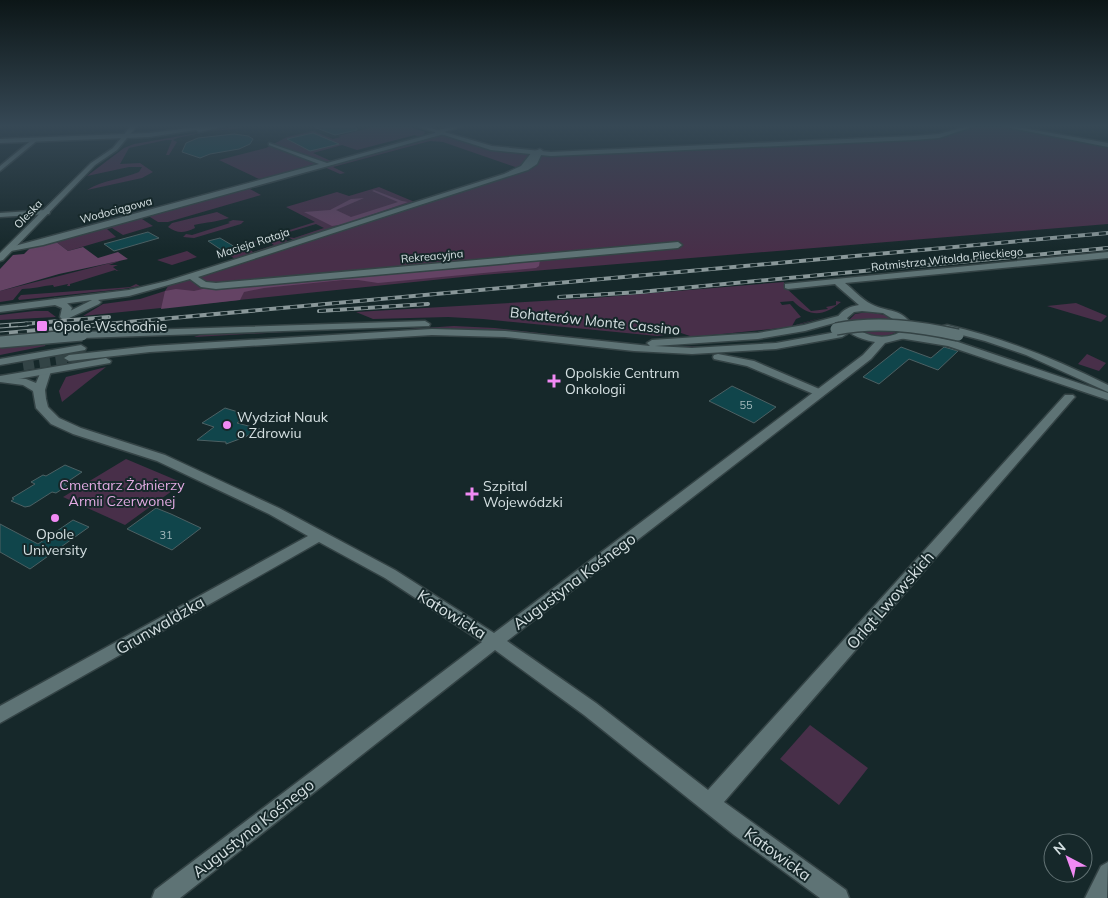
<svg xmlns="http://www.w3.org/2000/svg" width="1108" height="898" font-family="Mulish,sans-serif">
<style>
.green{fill:#482f49}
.forest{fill:#644364}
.building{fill:#10454b;stroke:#4c6063}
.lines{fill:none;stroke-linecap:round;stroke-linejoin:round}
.secondary-tunnel-far1{stroke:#334446;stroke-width:9;stroke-dasharray:9 4.5;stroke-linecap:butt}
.secondary-tunnel{stroke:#334446;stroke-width:11;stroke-dasharray:11 5.5;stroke-linecap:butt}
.minor-casing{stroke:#344345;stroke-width:3}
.tertiary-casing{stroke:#344345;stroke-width:3}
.secondary-casing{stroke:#344345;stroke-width:3}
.minor{fill:#5e7375;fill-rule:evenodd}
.tertiary{fill:#5e7375;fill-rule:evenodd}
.secondary{fill:#5e7375;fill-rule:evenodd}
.rail-far1-casing{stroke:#899799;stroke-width:4}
.rail-casing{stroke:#899799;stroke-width:5}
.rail-far1{stroke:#16282a;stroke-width:2.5;stroke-dasharray:7;stroke-linecap:butt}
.rail{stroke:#16282a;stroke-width:3;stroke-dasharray:9;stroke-linecap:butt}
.secondary-bridge-far1-casing{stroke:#344345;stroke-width:11;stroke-linecap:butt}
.secondary-bridge-casing{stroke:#344345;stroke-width:14;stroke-linecap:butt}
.secondary-bridge-far1{stroke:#5e7375;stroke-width:9}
.secondary-bridge{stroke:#5e7375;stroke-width:11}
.poi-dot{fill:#f18af4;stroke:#16282a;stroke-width:2}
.labels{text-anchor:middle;stroke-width:4;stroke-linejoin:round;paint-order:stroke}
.far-street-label{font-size:11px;fill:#d5e0e2;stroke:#16282a}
.number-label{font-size:11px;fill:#a4b9bc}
.street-label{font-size:14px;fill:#d5e0e2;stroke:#16282a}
.poi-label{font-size:14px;fill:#d5e0e2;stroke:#16282a;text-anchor:start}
.park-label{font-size:14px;fill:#e3abe3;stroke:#16282a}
.near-street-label{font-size:16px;fill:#d5e0e2;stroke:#16282a}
</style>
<rect width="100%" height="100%" fill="#16282a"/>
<path class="green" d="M233,127H241L236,129L209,131L177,138L173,140L177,142L169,155H166L172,140H166L129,148L120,164L140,163L153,172L142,178L87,190C102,180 123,179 139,172L142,167H129L87,176L124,148L134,144Z
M373,127H410L425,132L423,136L425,137L420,138L415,135L357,150L342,145L313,153L331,161L259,179L219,160L266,148L287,137L313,131L333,139L341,137L338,136Z
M976,127H1005L1108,146V224L482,275L83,316L103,304L140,299L165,291L170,283L333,230L329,229L293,240L288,237L294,238L324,228L316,224L286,233L288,234L245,246L253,252L274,245L271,243L283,238L289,242L235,259L223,251L315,222L286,207L337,192L349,196L379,187L417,203L526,169L541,154L937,137Z
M442,133L491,148L534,153L521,169L443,142L430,141L333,167L345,173L340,174L322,166Z
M248,188L261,195L168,222H158L150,217L151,215Z
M217,212L229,218C216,222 207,222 194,225L195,228C184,233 178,234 168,227L172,223Z
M136,219H142L153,226L123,235L112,228L107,229L116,237L68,251L55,241Z
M233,220L244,221L241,224L194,238L183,237L186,234L192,235L230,223L228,222Z
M187,251L197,257L172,265L157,260Z
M122,260L109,265H118L113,267L118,271L123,270L117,271L115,270L70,284V286H67L68,284L54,287L53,285C42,286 32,289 22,289L13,300L0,302V291Z
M784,282L785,287L811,311L828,309L826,307L836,305V301L841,302C824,316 810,318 793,301L780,302L782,305L790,304L801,317L796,319L792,326L827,316L791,327L693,337L681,333L657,336L483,319L448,317L373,319L356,312L593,298Z
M136,284L140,286L123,289L19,300L18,298L21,295L118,288L130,287Z
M1076,303L1107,316L1101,322L1047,306Z
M34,311H48L56,317L0,320V315Z
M867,312L886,315L897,321L899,330C885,342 862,334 850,323V319L855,314Z
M454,326L495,328L646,345L709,347L771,344L710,348H665L494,331H409V329Z
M337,329L194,337L202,334Z
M47,341L45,346L0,355V346Z
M1087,354L1106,363L1099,371L1078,364Z
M106,367L62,402L59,391L66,377Z
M126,459L183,483L125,525L63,497Z
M810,725L868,768L839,805L780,759Z"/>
<path class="forest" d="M374,190L402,201L408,202L346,224L332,226L304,212L330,210L351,199L364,198L336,210L351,217L398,202L372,191Z
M55,241L68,251L83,247L98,258L118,252L128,259L59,274L0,291V269L13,255L24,254L30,248Z
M540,260L539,266L536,268L378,283L358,280H343L264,288L244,292L240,300L161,309L165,291L176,289L194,291L216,286Z"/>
<path class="building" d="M314,127H356L357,130L335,135Z
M313,133L339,144L310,151L287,139Z
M234,134L248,136L253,139L250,144L239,149L210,154L200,158L182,152L186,143L198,138Z
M148,232L159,238L114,251L104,244Z
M220,238L235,247L223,251L208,241Z
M901,347L931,358L944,347L958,351L938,370L909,359L879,384L863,377Z
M732,386L751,395L776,407L754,423L709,401Z
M225,408L248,415L237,423L260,429L245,437L226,444V442L197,440L214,427L202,423Z
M65,465L82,472L64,484L67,486L56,493L52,492L30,506L25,507L11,501L14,499L12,498L35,484L31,482L43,475L46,476Z
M156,508L171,514L201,528L172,550L127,529Z
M73,520L89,527L30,569L0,552V524L38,544Z"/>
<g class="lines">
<path class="secondary-tunnel-far1" d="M63,325L65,317"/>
<path class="secondary-tunnel" d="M60,335L63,324
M23,365L69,358"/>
<g class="minor-casing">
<path id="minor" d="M451,127H460L444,132V134L43,245L11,251L7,248L319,164L269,145V143L327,163L435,133V131Z
M34,138L39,139L0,171V166Z
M540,149L543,151L537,164L528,170L198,277L206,282L216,283L678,242L682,245L678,248L216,289L201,287L190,279L129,296L98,300L101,302L99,304L65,320L62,319V315L92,300L55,305L50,302L55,299L129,290L167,281L504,174L521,166L532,152Z
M46,210L50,212L49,214L0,217V213Z
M1108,252V258L845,283C854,290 861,299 871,304C888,313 900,307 913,326L912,333L905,338L885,343L871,359L507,641L596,703L708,790L1065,395H1073L1075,397L1073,399L724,802L846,890L849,898H820L734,835L584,715L495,650L180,898H152L155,890L482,642L385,578L319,542L0,723V706L308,536L269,514L157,461L73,434L51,424L36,408L33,391L23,385L0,382V376L26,379L36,383L42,369H50L51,371L45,390L46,399L48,407L59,418L81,428L165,455L279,508L395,570L494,633L863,355L875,342C858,339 845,333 837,318C843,309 849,307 859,305L837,286L835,284L788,289L785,288V284ZM862,311L883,313L901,324L903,330C886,343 857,336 847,318L854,312Z"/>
</g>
<g class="tertiary-casing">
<path id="tertiary" d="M197,127H222L199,132L196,130L149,137L0,143V139L149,133Z
M419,127H427L492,146L551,152L914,136L939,134L964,127H972L939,138L914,140L551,156L491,150Z
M1006,127H1017L1108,143V147Z"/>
</g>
<g class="secondary-casing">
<path id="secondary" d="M130,127H136L117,150L95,165L3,260L0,261V253L91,163L113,148Z
M55,299L65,301L72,308L68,319H62L60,317L62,308L55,305L0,312V306Z
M842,315L847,318L845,320L805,331L758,339L655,346L692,348L776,343L842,331L847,334L842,337L776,349L692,354L634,351L505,337L432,335L150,352L69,361L64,358L69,355L150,346L432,329L505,331L650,346L647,343L652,340L758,333L804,325Z
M425,321L430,324L429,326L82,338L77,335L82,332Z
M947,325C1004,338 1056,359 1108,385V392L1026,355L985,341L943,330V326Z
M903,333L927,335L955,341L1108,393V400L948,346L899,338V334Z
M81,345L86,348L85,350L0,365V359Z
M718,354L754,361L824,391L826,393L820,396L816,395L747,366L714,359L713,357L714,355Z
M106,358L111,361L110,363L0,382V376Z
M1108,862L1107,898H1085L1101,866Z"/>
</g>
<use href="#minor" class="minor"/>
<use href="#tertiary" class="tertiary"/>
<use href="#secondary" class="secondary"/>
<g class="rail-far1-casing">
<path id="rail-far1" d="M559,297L640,292L1108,248
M319,311L428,304
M11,325L109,317
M95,325L1108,233"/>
</g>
<g class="rail-casing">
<path id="rail" d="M0,326L27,324
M0,334L108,324"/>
</g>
<use href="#rail-far1" class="rail-far1"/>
<use href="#rail" class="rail"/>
<g class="secondary-bridge-far1-casing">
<path id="secondary-bridge-far1" d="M864,325H893"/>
</g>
<g class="secondary-bridge-casing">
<path id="secondary-bridge" d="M836,329C877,321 917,326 958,335
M0,342L82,335"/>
</g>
<use href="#secondary-bridge-far1" class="secondary-bridge-far1"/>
<use href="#secondary-bridge" class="secondary-bridge"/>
</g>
<linearGradient id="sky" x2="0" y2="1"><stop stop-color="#0c1617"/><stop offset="0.5" stop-color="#364855"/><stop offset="1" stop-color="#364855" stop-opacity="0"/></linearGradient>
<rect width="1108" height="252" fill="url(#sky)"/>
<g class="poi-dot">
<rect x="36" y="320" width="12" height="12" rx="2.5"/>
<path d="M551.5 373.5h5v5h5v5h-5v5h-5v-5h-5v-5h5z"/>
<circle cx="227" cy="425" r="5"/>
<path d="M469.5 486.5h5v5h5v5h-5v5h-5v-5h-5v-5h5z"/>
<circle cx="55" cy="518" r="5"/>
</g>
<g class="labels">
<g class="far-street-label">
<text transform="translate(116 210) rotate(-15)" y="4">Wodociągowa</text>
<text transform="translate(28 214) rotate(-46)" y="4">Oleska</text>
<text transform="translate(253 243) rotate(-18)" y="4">Macieja Rataja</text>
<text transform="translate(432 256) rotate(-5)" y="4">Rekreacyjna</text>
<text transform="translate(947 259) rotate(-6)" y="4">Rotmistrza Witolda Pileckiego</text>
</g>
<g class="number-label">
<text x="746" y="409">55</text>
<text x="166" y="539">31</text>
</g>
<g class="street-label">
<text transform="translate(595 321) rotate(6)" y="5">Bohaterów Monte Cassino</text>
</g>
<g class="poi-label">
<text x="53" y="331">Opole Wschodnie</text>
<text x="565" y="378">Opolskie Centrum<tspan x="565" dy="16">Onkologii</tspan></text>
<text x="237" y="422">Wydział Nauk<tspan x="237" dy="16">o Zdrowiu</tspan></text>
<text x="483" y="491">Szpital<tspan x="483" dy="16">Wojewódzki</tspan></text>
<text x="55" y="539" text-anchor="middle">Opole<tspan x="55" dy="16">University</tspan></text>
</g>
<g class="park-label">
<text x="122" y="490">Cmentarz Żołnierzy<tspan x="122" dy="16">Armii Czerwonej</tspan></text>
</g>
<g class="near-street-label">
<text transform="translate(574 581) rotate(-37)" y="6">Augustyna Kośnego</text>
<text transform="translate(890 600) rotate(-49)" y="6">Orląt Lwowskich</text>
<text transform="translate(452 614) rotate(32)" y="6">Katowicka</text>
<text transform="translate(160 625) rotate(-30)" y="6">Grunwaldzka</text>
<text transform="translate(253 828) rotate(-38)" y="6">Augustyna Kośnego</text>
<text transform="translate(778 854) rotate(36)" y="6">Katowicka</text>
</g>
</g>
<g transform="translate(1068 858) rotate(319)"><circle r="24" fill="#16282a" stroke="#627274"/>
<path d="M0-4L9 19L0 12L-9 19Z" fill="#f18af4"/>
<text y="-8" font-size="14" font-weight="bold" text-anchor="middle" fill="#d5e0e2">N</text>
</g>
</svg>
